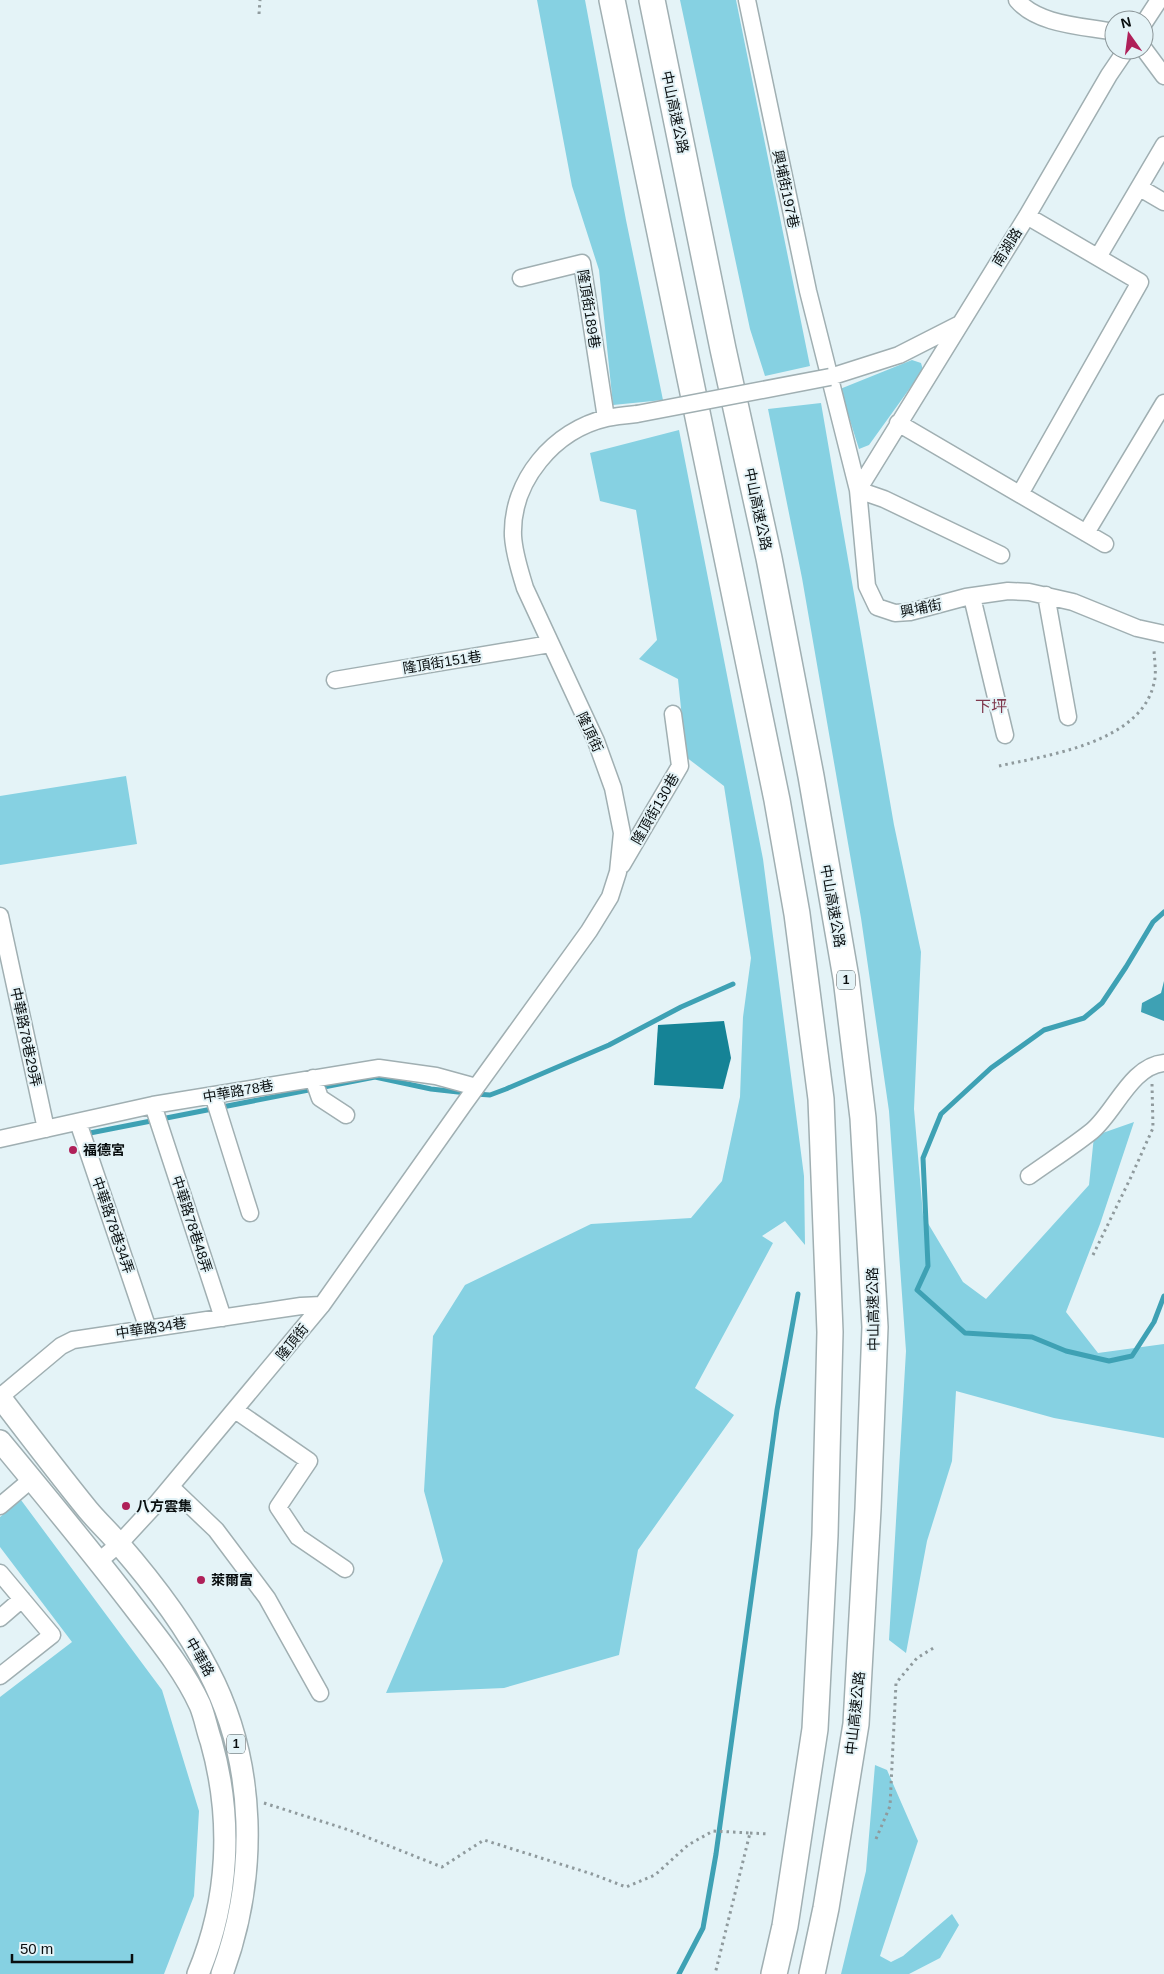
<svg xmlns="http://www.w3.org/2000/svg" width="1164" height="1974" font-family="Arial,'Noto Sans TC',sans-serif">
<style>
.green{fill:#86d1e2}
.water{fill:#3ea1b4}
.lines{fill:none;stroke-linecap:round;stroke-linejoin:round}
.stream{stroke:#3ea1b4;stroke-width:5}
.building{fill:#158396}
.minor-casing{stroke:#a0afb2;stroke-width:19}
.major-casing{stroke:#a0afb2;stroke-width:24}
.highway-casing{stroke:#a0afb2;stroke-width:28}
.path{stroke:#8f9a9d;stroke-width:3;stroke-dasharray:2.5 4;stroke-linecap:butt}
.minor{stroke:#fff;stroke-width:16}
.major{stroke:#fff;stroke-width:21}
.highway{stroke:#fff;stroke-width:25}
.minor-bridge-casing{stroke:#a0afb2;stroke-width:19;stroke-linecap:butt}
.minor-bridge{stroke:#fff;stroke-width:16}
.poi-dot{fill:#af2059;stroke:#e4f3f7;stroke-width:2}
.labels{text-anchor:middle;stroke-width:4;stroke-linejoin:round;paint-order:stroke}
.shield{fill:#e4f3f7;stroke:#4b5355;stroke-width:1}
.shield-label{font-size:12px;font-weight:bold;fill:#090e0f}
.street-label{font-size:14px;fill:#090e0f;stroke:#e4f3f7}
.poi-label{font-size:14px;font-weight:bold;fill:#090e0f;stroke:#e4f3f7;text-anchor:start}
.quarter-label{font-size:16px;fill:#7f394e;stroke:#e4f3f7}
</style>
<rect width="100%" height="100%" fill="#e4f3f7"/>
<path class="green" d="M537,0H585L626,220L663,400L613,405L599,270L572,186Z
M680,0H736L810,366L765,376L750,329Z
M912,360L921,363L923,370L869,445L859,449L840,389Z
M821,403L894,825L921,952L914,1109L923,1215L963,1282L986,1299L1089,1185L1094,1136L1134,1122L1100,1224L1066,1312L1098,1353L1164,1344V1438L1054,1418L956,1391L952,1461L927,1541L906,1653L889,1640L906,1351L889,1111L861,918L802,578L768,409Z
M679,430L763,859L804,1176L805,1245L785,1221L762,1236L773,1243L695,1388L734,1415L638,1550L619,1655L504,1688L386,1693L443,1561L424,1491L433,1336L465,1285L591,1224L691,1218L722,1181L740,1097L743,1017L751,958L724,786L686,757L678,679L639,659L657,640L636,510L600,501L590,453Z
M126,776L137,844L0,865V796Z
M21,1500L162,1690L199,1811L194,1896L164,1974H0V1697L72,1642L0,1547V1517Z
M875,1765L887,1770L918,1841L880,1956L891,1962L903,1956L952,1914L959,1925L940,1958L909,1974H841L866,1871Z"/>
<path class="water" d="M1164,981V1021L1141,1012L1142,1003L1161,993Z"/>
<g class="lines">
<path class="stream" d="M1164,912L1153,922L1126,967L1102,1003L1084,1018L1044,1030L991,1068L941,1114L923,1158L928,1266L917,1290L965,1333L1032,1337L1066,1351L1109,1361L1132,1356L1154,1322L1164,1296
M476,1094L490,1095L506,1089L609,1045L681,1007L733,984
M90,1133L375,1077L431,1089L467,1093
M679,1974L703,1928L716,1854L777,1410L798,1294"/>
</g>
<path class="building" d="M724,1021L731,1058L723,1089L654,1085L658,1025Z"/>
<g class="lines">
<g class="minor-casing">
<path id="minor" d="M747,0L808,291L858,490L867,586L877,607L895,613L910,612L966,597L1008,591L1029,592L1073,602L1137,628L1164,634
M1017,0C1038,25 1083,26 1114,32
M1144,23L1159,0
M1144,49L1164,76
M1140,188L1164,202
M1098,257L1164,145
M521,278L582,263L606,418
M830,377L899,355L958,325
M898,423L1105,544
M858,490L1027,216L1109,75L1126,50
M858,490L884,499L1001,555
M1020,494L1140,282L1027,216
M1086,533L1164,403
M1046,595L1068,717
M972,597L1005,735
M335,680L550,644
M622,865L680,766L673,714
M0,916L46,1129
M313,1078L320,1098L346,1115
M213,1095L250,1213
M153,1105L223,1318
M78,1122L148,1329
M0,1139L153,1105L379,1068L436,1076L476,1087
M1029,1176C1050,1161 1072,1147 1092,1131C1115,1112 1131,1066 1164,1063
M0,1397L61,1346L73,1340L301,1306L322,1305
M235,1410L309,1461L278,1507L298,1537L345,1569
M171,1487L216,1530L267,1598L320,1693
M0,1506L32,1479
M99,1561L119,1544L156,1504L322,1305L464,1104L589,931L610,897L618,872L622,833L613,788L596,741L525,588C520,571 514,554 513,536C511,481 554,430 607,418C616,416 627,415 637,414
M0,1573L52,1635L0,1676
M0,1618L22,1599"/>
</g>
<g class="major-casing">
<path id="major" d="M0,1397C29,1435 58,1473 88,1510C98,1522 109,1532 119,1544C152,1582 185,1625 208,1670C257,1763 258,1877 222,1974
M0,1441C44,1494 88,1547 130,1602C155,1635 183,1668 200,1705C205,1717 207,1730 211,1741C233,1819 229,1900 198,1974"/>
</g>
<g class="highway-casing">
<path id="highway" d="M612,0L777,800L797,914L821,1099L830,1332L825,1535L815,1729L785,1926L774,1974
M652,0L723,349L769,558L811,776L846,978L863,1118L875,1327L868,1509L856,1724L826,1908L812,1974"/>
</g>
<path class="path" d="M259,14L260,0
M999,766C1048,755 1141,743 1154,683C1157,673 1154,659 1154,648
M1093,1255L1131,1177L1153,1128L1152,1084
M264,1803L349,1830L442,1867L484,1840L592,1874L626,1887L655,1875L688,1845L713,1831L750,1833L715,1974
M750,1833L768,1834
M876,1839L890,1806L896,1683L917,1658L935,1647"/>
<use href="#minor" class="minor"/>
<use href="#major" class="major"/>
<use href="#highway" class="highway"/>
<g class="minor-bridge-casing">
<path id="minor-bridge" d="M637,414L830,377"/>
</g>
<use href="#minor-bridge" class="minor-bridge"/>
</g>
<g class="poi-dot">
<circle cx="73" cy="1150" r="5"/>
<circle cx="126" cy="1506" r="5"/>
<circle cx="201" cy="1580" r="5"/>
</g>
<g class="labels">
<g class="shield">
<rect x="837" y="970.5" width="18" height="19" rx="4"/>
<rect x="227" y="1734.5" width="18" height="19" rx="4"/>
</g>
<g class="shield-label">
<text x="846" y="984">1</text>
<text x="236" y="1748">1</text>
</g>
<g class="street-label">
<text transform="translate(675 112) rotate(78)" y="5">中山高速公路</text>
<text transform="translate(786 189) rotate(78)" y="5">興埔街197巷</text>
<text transform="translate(1007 247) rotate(-58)" y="5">南湖路</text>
<text transform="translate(589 309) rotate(81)" y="5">隆頂街189巷</text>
<text transform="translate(758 509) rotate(78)" y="5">中山高速公路</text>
<text transform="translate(921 608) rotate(-11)" y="5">興埔街</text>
<text transform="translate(442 662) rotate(-9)" y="5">隆頂街151巷</text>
<text transform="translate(590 732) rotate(65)" y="5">隆頂街</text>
<text transform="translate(655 809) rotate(-60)" y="5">隆頂街130巷</text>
<text transform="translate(833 906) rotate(80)" y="5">中山高速公路</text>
<text transform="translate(26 1037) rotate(78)" y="5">中華路78巷29弄</text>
<text transform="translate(238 1091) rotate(-10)" y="5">中華路78巷</text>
<text transform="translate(192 1224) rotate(72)" y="5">中華路78巷48弄</text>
<text transform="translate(113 1225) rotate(71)" y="5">中華路78巷34弄</text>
<text transform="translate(873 1309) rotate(-91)" y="5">中山高速公路</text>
<text transform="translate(151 1328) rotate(-9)" y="5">中華路34巷</text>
<text transform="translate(292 1342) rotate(-51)" y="5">隆頂街</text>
<text transform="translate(200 1657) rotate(60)" y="5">中華路</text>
<text transform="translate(855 1713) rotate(-84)" y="5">中山高速公路</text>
</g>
<g class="poi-label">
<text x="83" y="1155">福德宮</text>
<text x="136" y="1511">八方雲集</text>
<text x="211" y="1585">萊爾富</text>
</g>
<g class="quarter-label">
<text x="991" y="712">下坪</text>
</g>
</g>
<g transform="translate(1129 35) rotate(346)"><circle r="24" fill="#e4f3f7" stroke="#8c979a"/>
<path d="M0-4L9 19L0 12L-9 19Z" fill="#af2059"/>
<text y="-8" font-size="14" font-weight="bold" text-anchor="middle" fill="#090e0f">N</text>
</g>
<path d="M12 1954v8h120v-8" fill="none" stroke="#090e0f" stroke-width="2.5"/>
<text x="20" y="1954" font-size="15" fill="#090e0f" stroke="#e4f3f7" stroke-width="4" paint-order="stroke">50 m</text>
</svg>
